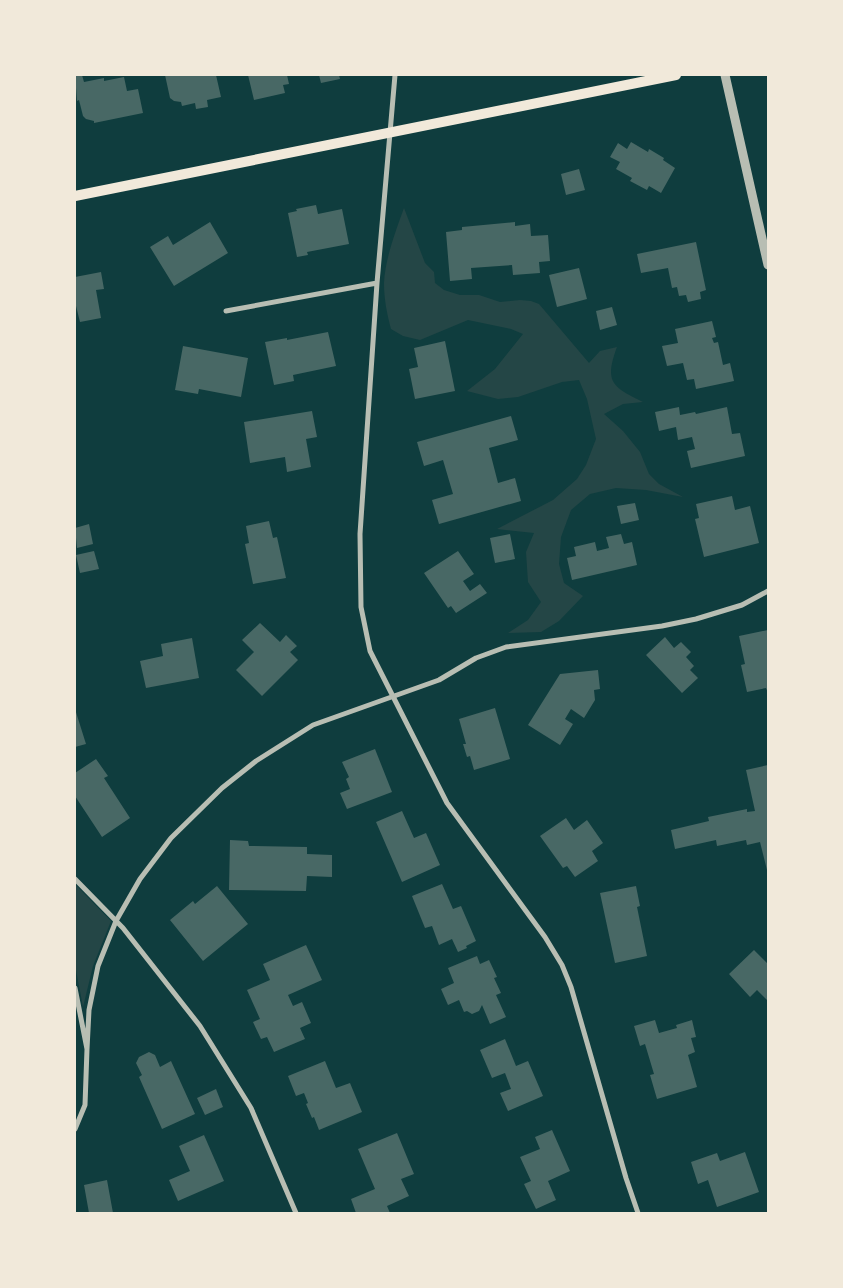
<svg xmlns="http://www.w3.org/2000/svg" width="843" height="1288" font-family="'Alegreya Sans',sans-serif">
<style>
.green{fill:#244646}
.building{fill:#486865}
.lines{fill:none;stroke-linecap:round;stroke-linejoin:round}
.minor{stroke:#b8beb3;stroke-width:5}
.tertiary{stroke:#b8beb3;stroke-width:9}
.secondary{stroke:#f1e9da;stroke-width:10}
</style>
<rect width="100%" height="100%" fill="#0f3d3e"/>
<path class="green" d="M404,208L425,263L434,272L435,283L444,290L460,295H479L500,302L520,300L531,301L539,304L589,363L600,351L617,347C604,382 612,387 643,402L623,404L604,414L623,431L640,452L649,474L659,484L683,497L646,490L616,488L590,494L571,510L561,537L559,564L564,583L583,596L559,621L541,632L508,633L528,620L541,602L528,582L526,552L534,533L497,529L553,500L577,479L586,465L596,439L587,399L579,380L562,382L518,397L498,399L467,391L495,369L523,334L511,329L468,320L420,340L403,336L391,329C387,314 384,299 384,283C385,259 396,230 404,208Z
M75,884L111,921L93,966L83,1007L75,965Z"/>
<path class="building" d="M75,75H82L84,82L104,78V81L124,77L127,91L138,89L143,113L94,123V121L86,119L83,116L79,100L77,101Z
M165,75H216L221,97L207,100L208,107L196,109L195,103L182,106L181,102L174,101L170,98Z
M248,75H287L289,84L283,85L285,93L254,100Z
M319,75H339L340,79L321,83Z
M631,142L648,152L649,149L664,158L663,160L675,168L661,193L649,186L647,190L630,181L632,178L616,169L620,162L610,157L618,143L627,149Z
M579,169L585,190L566,195L561,174Z
M316,205L318,214L342,209L349,244L307,252L308,255L297,257L288,213L297,211L296,209Z
M210,222L228,253L174,286L150,247L168,236L173,245Z
M515,222V226L530,224L531,236L548,235L550,261L539,262L540,273L513,275L512,265L471,268L472,279L450,281L446,232L462,230V227Z
M696,242L706,290L700,292L701,299L688,302L686,295L679,296L677,287L672,288L668,268L641,273L637,254Z
M579,268L587,299L557,307L549,275Z
M101,272L104,289L96,290L101,318L80,322L76,306H75V277Z
M612,307L617,325L600,330L596,311Z
M712,321L716,337L712,338L714,343L718,342L723,365L730,363L734,381L696,389L694,379L687,380L683,363L667,366L662,346L678,343L675,329Z
M328,332L336,366L293,375L294,381L274,385L265,342L287,338V340Z
M445,341L455,391L415,399L409,369L418,367L414,348Z
M183,346L248,358L241,397L199,389L198,394L175,390Z
M679,407L680,415L695,412L696,414L727,407L732,434L740,433L745,456L691,468L687,451L695,449L692,437L678,440L676,427L659,431L655,412Z
M312,411L317,437L306,439L311,467L287,472L285,457L250,463L244,422Z
M511,416L518,440L489,448L498,483L515,478L521,501L439,524L432,500L453,494L443,460L424,466L417,442Z
M732,496L735,510L750,506L759,543L704,557L695,519L699,518L696,504Z
M635,503L639,520L621,524L617,506Z
M269,521L273,538L277,537L286,578L253,584L245,544L249,543L246,526Z
M89,524L93,544L77,548L75,528Z
M510,534L515,559L495,563L490,538Z
M621,534L624,544L632,542L637,565L572,580L567,558L576,556L574,547L595,542L597,551L609,548L606,537Z
M94,551L99,569L80,573L76,555Z
M458,551L474,574L463,581L470,591L480,584L487,593L456,613L451,606L448,608L424,573Z
M260,623L280,642L286,635L297,646L290,652L298,660L262,696L236,670L254,652L242,640Z
M768,630V693L766,688L747,692L741,665L745,664L739,636Z
M665,637L674,648L681,642L691,652L686,657L694,666L690,670L698,678L682,693L646,655Z
M192,638L199,678L146,688L140,661L163,656L161,644Z
M598,670L600,689L594,690L595,700L584,718L571,709L565,719L573,724L560,745L528,725L560,674Z
M495,708L510,759L474,770L470,756L467,757L463,744H466L459,719Z
M75,709L86,744L75,747Z
M375,749L392,792L347,809L340,793L350,789L346,779L349,777L342,762Z
M96,759L108,776L104,778L130,818L102,837L75,796V773Z
M768,765V874L760,842L747,845L746,840L717,846L716,840L675,849L671,830L709,821L708,817L747,809V812L755,811L746,770Z
M402,811L414,838L426,833L440,865L402,882L376,822Z
M566,818L574,830L587,820L603,843L592,851L598,861L575,877L567,866L563,868L540,836Z
M230,840L248,841L249,846L307,847V854L332,855V877L307,876L306,891L229,890Z
M442,884L453,909L461,906L476,941L466,946L467,948L458,952L452,939L439,945L432,926L425,928L412,896Z
M217,886L248,924L203,961L170,920L193,901L195,904Z
M636,886L640,906L637,907L647,956L615,963L600,893Z
M306,945L322,980L288,995L293,1006L302,1002L311,1023L300,1028L305,1039L274,1052L267,1037L261,1039L253,1022L260,1019L247,990L270,980L263,964Z
M754,950L768,964V1001L757,990L750,997L729,974Z
M477,956L480,964L489,960L497,977L494,978L501,993L496,995L506,1017L490,1024L482,1005L479,1011L472,1014L467,1011L464,1012L459,1000L448,1005L441,989L454,983L448,968Z
M655,1020L659,1033L677,1028L676,1025L692,1020L696,1037L691,1038L695,1052L688,1055L697,1087L657,1099L650,1075L654,1074L645,1044L640,1046L634,1026Z
M505,1039L516,1066L528,1061L543,1096L508,1111L500,1093L511,1089L505,1073L492,1078L480,1050Z
M149,1052L155,1055L160,1067L171,1061L195,1114L162,1129L139,1077L142,1075L136,1063L139,1057Z
M325,1061L336,1088L350,1083L362,1112L319,1130L314,1117L312,1118L306,1104L308,1103L304,1093L296,1096L288,1076Z
M216,1089L223,1107L205,1115L197,1098Z
M552,1130L570,1171L548,1181L556,1200L536,1209L524,1184L531,1181L520,1157L540,1149L535,1137Z
M397,1133L414,1174L401,1179L409,1196L387,1206L390,1213H356L351,1199L375,1189L358,1149Z
M204,1135L224,1181L178,1201L169,1180L190,1171L179,1146Z
M745,1152L759,1192L717,1207L708,1180L698,1184L691,1162L717,1153L720,1161Z
M107,1180L113,1213H89L84,1185Z"/>
<g class="lines">
<path class="minor" d="M395,75L377,283L360,534L361,607L370,651L447,803L545,937L562,965L571,987L626,1178L638,1213
M226,311L377,283
M75,879L123,928L200,1026L251,1108L296,1213
M75,988L87,1049L85,1105L75,1129
M87,1049L89,1010L98,966L116,921L140,879L171,838L222,788L256,761L313,725L439,680L476,658L506,647L662,626L696,619L742,605L768,591"/>
<path class="tertiary" d="M725,75L768,265"/>
<path class="secondary" d="M75,196L676,75"/>
</g>
<rect width="843" height="1288" fill="none" stroke="#f1e9da" stroke-width="152"/>
</svg>
